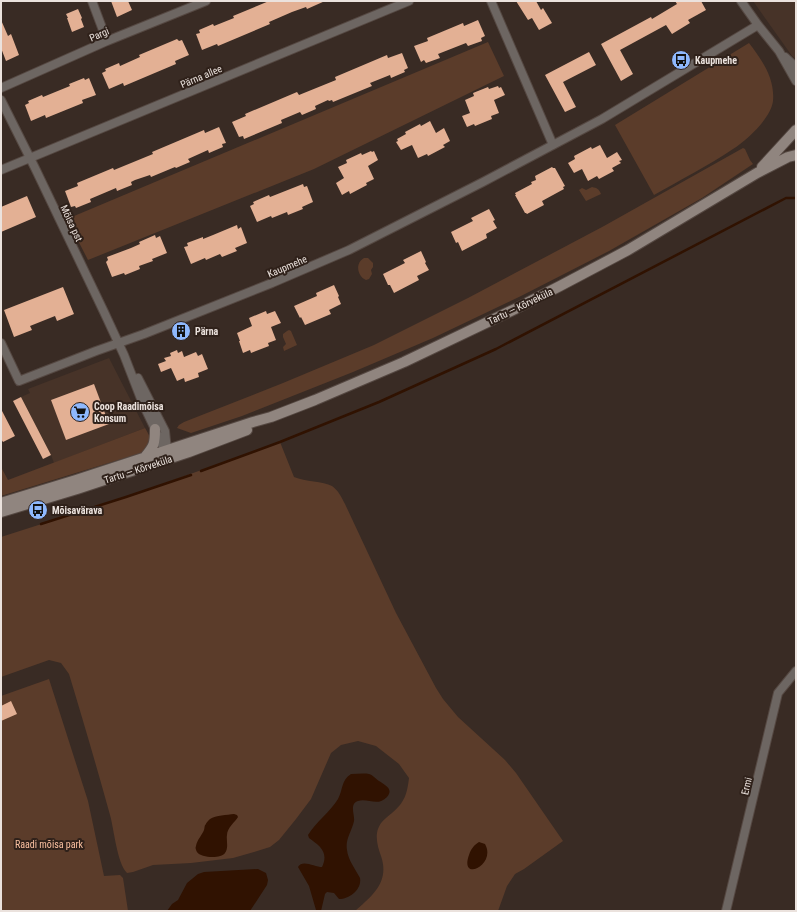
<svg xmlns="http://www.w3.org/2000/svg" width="797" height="912" font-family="'Roboto Condensed',sans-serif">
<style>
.built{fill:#473328}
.green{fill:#5b3c2a}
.water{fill:#301201}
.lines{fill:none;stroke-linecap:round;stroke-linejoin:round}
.stream{stroke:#301201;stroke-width:2.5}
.building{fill:#e3b094}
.street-casing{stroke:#554842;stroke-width:10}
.secondary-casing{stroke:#554842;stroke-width:12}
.street{stroke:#6d6662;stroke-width:8}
.secondary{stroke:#90857f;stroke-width:10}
.labels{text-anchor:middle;stroke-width:4;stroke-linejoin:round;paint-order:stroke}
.street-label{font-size:10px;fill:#ebe2dd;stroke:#2f211a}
.poi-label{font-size:10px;font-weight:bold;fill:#ebe2dd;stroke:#2f211a;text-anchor:start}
.park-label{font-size:10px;fill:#fcc1a1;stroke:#2f211a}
</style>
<rect width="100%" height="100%" fill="#392b24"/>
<path class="built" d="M753,1H796V59L792,56Z
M109,358L145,428L54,463L51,455L21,397L30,393L28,389Z"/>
<path class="green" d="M488,42L504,76L314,169L88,260L67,219Z
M749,43C762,60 775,78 773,101C771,118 747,140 733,149C708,166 680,180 654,195L615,125Z
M743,148L745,149L750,160L753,164L702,198L609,251L521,296L433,338L353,372L242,416L191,433L177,428L179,425L184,422L283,383L374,345L468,298L604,226Z
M592,187C597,188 599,189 601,194L586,201L579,190L582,188L586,190Z
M364,258H368L373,263V267L371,270L372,274L369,279L366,280C357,276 355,263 364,258Z
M289,330L291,331L297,345L284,351L283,347L286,344L283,337V334L287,331Z
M145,428C152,439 152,444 141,453L1,496V467L8,480Z
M280,442L294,477C305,482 323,481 332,486C338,490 342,498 345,504L396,613L436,688L443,699L458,717L505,760L516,773L563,841L524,869L515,874L507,886L498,911H355C372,896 390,882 381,856C378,848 375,837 378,829C381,821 386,818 392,813C405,802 407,794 409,778L399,764L376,746L358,741L341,745L331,753L311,799L296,819L279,840L270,847L254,852L233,858L191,863L153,865L133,872L127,873C117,863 114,829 110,815C97,768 83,720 69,674L61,663L49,660L1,677V537L126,497Z
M49,679L88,801L104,876L120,875L123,878L128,911H1V696Z"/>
<path class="water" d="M351,774C357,774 364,773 369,774C373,775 376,779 379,781C385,785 394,789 387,797C378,807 368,798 358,801C349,804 355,815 354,821C352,831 345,839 347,850C348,860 356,870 360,878C362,889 350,899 339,899L334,893L327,892L325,894L321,911H317L316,910L309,886L298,867C302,859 315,867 322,867C329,852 320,846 309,838L308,835C316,822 330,812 338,799C343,790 341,780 351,774Z
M234,814L237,815L238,817C235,822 227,828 227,835C226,840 229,848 225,853C221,859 201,858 197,852C196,850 195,848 196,846C197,840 202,835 204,830C205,827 204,826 206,824C206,823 209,820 210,819C216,815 227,815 234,814Z
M479,842L485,844C497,865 459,883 469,855C471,849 474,845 479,842Z
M258,869L266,873L268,880L267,885L250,911H167L172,904L178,900L187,883L198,874L204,872Z"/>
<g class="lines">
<path class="stream" d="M201,471L280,442L379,402L496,349L786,198H796
M41,524L126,497L191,475"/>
</g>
<path class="building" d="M111,1H128L132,10L117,17Z
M269,1H325L307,9L306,7L292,12L269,22L270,24L218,46L217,44L202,50L196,34L200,33L199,30L213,24L214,26L234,18L233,16Z
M516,1H536L541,10L543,8L552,23L539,30L532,18L528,20Z
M675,1H701L706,10L688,20L690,23L672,34L666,25L620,50L633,74L621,81L601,44L651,17L652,19L677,4Z
M78,9L82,18L81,19L84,27L72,32L67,18H68L66,14Z
M1,20L8,36L11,34L19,55L6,61L1,48Z
M478,20L485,36L481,38L482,41L468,46L466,43L438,54L440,58L426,63L424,60L421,62L414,46L428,41L427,38L463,23L464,26Z
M177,39L179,41L182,40L189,55L175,61L176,64L124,86L123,83L109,89L102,73L106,71L105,69L119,63L120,66L140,57L139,55Z
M589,52L596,65L563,82L576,107L565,112L545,75Z
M402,53L408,68L404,70L405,72L391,78L390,75L370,83L372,86L333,102L332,100L329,101L328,100L315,106L316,109L302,115L300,112L281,120L282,123L244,139L243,136L239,137L232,122L246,116L245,114L297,92L299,95L336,80L335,77L387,55L388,58Z
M84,78L85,80L89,78L96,95L82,100L83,103L46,118L45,115L31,121L25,105L29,103L28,101L42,95L43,97L70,86L69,84Z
M498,86L499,88L501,87L505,95L494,100L499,113L491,116L492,119L475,126L474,124L467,127L462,116L470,113L465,100L474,96L473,93L488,87L489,89Z
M430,121L436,133L444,128L450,141L443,145L445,147L428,156L427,154L418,158L412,145L401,150L396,142L398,141L397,139L406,134L405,132L420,124L421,126Z
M219,127L226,143L222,144L223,147L209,153L208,150L188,159L190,162L176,168L175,167L151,177L150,175L135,180L131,182L132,185L117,191L116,188L90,199L91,202L76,208L75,206L71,207L65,191L78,186L77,183L113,168L114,170L153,154L152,152L204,130L205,133Z
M600,145L607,158L617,152L622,160L619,161L621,163L612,168L614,171L599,179L597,176L588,181L582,169L574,173L568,163L575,159L574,156L591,147L592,149Z
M371,151L372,152L374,151L378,160L368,166L374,179L366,183L367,185L350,194L349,191L342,195L336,183L344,178L338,167L347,163L346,160L361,153L362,155Z
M552,167L553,168H555L565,186L563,187L564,189L542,201L544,205L527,214L526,213H525L515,195H516L515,193L532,184L531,182L536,180L535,176Z
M303,184L304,187L307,186L313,202L302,207L303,209L288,215L287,212L272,218L271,216L257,222L250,206L254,204L253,202L269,195L270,197Z
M27,196L36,217L1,232V207Z
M489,209L495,220L493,221L497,228L486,234L487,238L462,251L458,242L456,243L451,232L473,221L471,218Z
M237,225L238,229L241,227L247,243L235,248L237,251L222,257L220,254L206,260L205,258L191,264L184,247L188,246L187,243L203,237V239L213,235Z
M155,235L156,238L160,236L167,253L152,259L153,261L139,266L140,269L125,275L124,273L112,277L106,262L108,260L107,257L131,248L140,244L139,242Z
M421,251L426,262L425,263L429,270L417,276L419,280L394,293L390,285H388L383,274L405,263L403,260Z
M334,285L339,296L338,297L341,304L329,310L331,314L305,325L301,317L300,318L294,306L317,296L316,293Z
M63,287L74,314L57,321L55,316L30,326L32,330L14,337L4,310Z
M266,311L267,314L275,311L281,323L271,327L276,340L268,343L269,346L251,353L250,350L243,353L239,341H240L237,333L252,326L249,318Z
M177,350L178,353L182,351L184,357L196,352L198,356L202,354L208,369L198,373L199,377L185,382L184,378L177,381L171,368L161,372L158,364L166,361L164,358L171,356L170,353Z
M94,384L109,424L66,440L51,400Z
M21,397L51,455L43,459L13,401Z
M1,409L15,436L3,442L1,439Z
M11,701L17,714L1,721V706Z"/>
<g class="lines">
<g class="street-casing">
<path id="street" d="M92,1L107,41
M491,1L553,145
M741,1L758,25L779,51L796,81
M785,57L796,67
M1,88L107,41L206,1
M1,100L35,168L104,312L124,355L143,404L155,429L162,445L167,450
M1,170L409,1
M1,343L19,381L96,351L144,334L272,283L349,250L483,182L602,119L758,25
M138,378L165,431L167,450
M726,911L778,693L796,671"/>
</g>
<g class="secondary-casing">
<path id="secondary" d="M762,167L796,130
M145,457C154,446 155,444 155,429
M1,503L76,480L253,422L271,417L315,400L404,362L515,309L560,286L628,250L757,173L788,157L796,155
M1,512L77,489L189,452L247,430"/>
</g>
<use href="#street" class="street"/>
<use href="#secondary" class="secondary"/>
</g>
<defs>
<g id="bus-disc" transform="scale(1)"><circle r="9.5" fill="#8eb8fd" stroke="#2f211a"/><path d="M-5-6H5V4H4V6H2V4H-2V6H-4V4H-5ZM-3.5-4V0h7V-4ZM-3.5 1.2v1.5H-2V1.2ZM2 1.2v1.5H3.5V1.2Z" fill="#111"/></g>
<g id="building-disc" transform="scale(1)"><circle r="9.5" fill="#8eb8fd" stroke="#2f211a"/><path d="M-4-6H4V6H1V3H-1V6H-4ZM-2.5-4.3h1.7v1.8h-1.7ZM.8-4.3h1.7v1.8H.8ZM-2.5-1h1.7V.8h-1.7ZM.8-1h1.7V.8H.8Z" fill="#111"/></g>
<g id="supermarket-disc" transform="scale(1)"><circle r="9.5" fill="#8eb8fd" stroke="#2f211a"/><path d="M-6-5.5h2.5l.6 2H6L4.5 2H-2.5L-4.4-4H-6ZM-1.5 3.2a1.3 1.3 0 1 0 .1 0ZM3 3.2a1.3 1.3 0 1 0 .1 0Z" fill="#111"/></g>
</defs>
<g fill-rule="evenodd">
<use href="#bus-disc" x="681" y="60"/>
<use href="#building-disc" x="181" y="331"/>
<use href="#supermarket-disc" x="80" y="412"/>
<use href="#bus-disc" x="38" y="510"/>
</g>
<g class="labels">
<g class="street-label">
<text transform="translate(99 34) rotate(-23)" y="4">Pargi</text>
<text transform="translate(201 76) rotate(-23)" y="4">Pärna allee</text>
<text transform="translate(72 223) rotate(65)" y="4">Mõisa pst</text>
<text transform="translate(287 266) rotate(-23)" y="4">Kaupmehe</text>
<text transform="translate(520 306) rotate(-26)" y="4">Tartu — Kõrveküla</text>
<text transform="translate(138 469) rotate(-18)" y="4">Tartu — Kõrveküla</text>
<text transform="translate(746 786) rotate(-77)" y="4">Ermi</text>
</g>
<g class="poi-label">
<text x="695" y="64">Kaupmehe</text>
<text x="195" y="335">Pärna</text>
<text x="94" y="410">Coop Raadimõisa<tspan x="94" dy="12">Konsum</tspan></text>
<text x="52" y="514">Mõisavärava</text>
</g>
<g class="park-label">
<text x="49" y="848">Raadi mõisa park</text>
</g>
</g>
<rect width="797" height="912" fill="none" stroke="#ebe2dd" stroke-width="4"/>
</svg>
